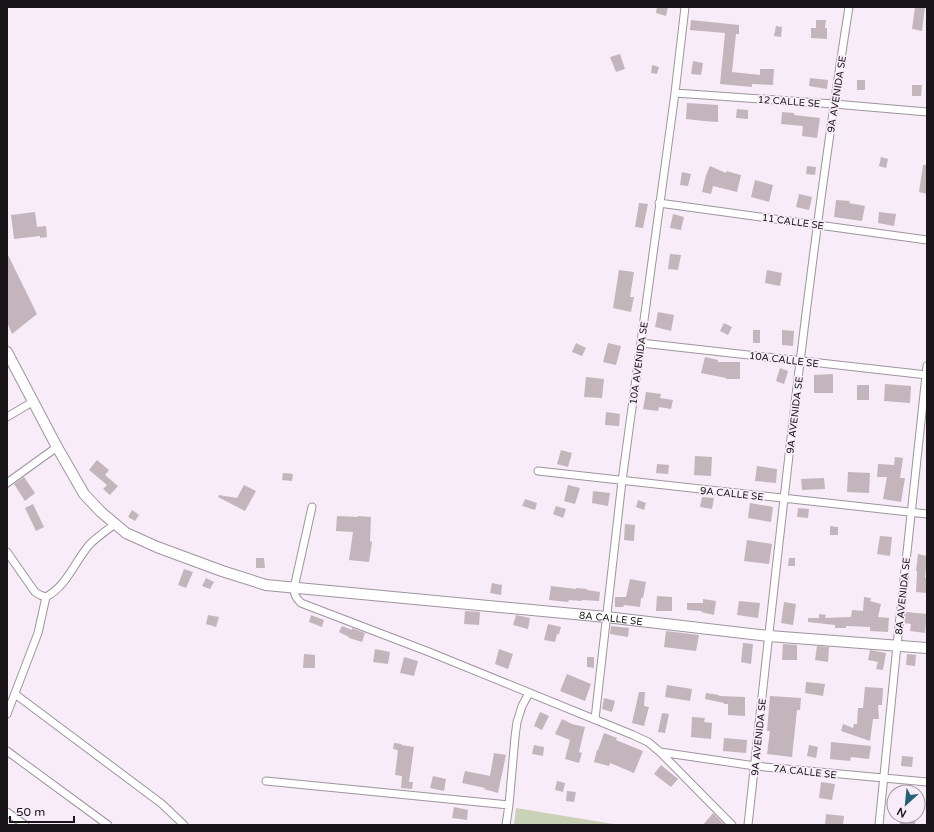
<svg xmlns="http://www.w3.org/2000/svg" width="934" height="832" font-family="'Varela Round',sans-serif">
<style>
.green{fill:#c9d1b6}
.building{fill:#c4b5bc}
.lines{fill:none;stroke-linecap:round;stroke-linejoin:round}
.street-casing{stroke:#9e949f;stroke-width:9}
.secondary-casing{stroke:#9e949f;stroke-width:12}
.street{stroke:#fff;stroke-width:7}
.secondary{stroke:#fff;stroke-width:10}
.labels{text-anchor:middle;stroke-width:3.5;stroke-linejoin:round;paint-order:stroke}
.street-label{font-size:10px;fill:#191519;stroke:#f7ecf7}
</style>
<rect width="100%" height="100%" fill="#f7ecf7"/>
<path class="green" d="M516,808L619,825H514Z"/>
<path class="building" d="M657,7H668L666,16L656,13Z
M915,7H925L922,31L912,29Z
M691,20L739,25V34H736L732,72L760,75V69H774L773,85L752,84V87L720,84L725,33L690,30Z
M816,20H826L825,28H827V39L811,38V28H816Z
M776,26L782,27L781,37L774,36Z
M620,54L625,69L616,72L610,57Z
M693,61L703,63L701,75L691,74Z
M652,65L659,67L657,74L651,73Z
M810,78L828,80L827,89L809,86Z
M857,80H865V90H857Z
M912,85H922L921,96H912Z
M687,103L718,105V122L704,121L686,119Z
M737,109L748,110V119L736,118Z
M782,112L794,113V115L820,118L817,138L802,136L803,126L781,124Z
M881,157L888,159L886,168L879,166Z
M923,165H927V194L919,192Z
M710,166L726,173V171L741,175L737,192L713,186L711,194L702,192L706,175Z
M807,166L816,167L815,175L806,174Z
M682,172L691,174L688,186L680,185Z
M755,180L773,185L769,202L751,197Z
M799,194L812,197L809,210L796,207Z
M836,200L850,201L849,203L865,206L862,221L834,217Z
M639,203L648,204L643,228L635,227Z
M35,212L37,227L46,226L47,237L40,238V236L14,239L11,215Z
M879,212L896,214L894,226L878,223Z
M673,214L684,217L681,230L670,228Z
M7,253L37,314L12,334L7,322Z
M670,254L681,255L678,270L668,269Z
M619,270L634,272L630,297H634L631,312L613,308Z
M767,270L782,273L780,286L765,283Z
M658,312L674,315L671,331L655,327Z
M724,323L732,327L728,335L720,331Z
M753,330H760V343H753Z
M782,330L794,331L793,346L782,345Z
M576,343L586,348L582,356L572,352Z
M608,343L621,346L616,365L603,362Z
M705,357L718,360V362H740V379H726V378L701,373Z
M780,368L788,371L784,384L776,381Z
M833,374V393H814V375Z
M586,377L604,379L602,398L584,397Z
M885,384L911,386L910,403L884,401Z
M857,385H869V400H857Z
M646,392L661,394L660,398L673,400L671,409L659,407L658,411L643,409Z
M606,412L620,414L619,426L605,425Z
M561,450L572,453L568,467L557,464Z
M695,456L712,457L711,476L694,475Z
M895,457L903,458L900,478H905L901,502L883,499L887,477H877L878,464L894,465Z
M97,460L109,470L105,475L118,486L110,495L103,489L107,485L89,470Z
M657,464L669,465L668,474L656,473Z
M757,466L777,469L776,483L755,481Z
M848,472L870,473L869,493L847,492Z
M283,473L293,474L292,481L282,480Z
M24,477L35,493L25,501L14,484Z
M824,478L825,489L802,490L801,479Z
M244,485L256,491L245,511L218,497L219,495L237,498Z
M568,485L580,488L575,504L564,501Z
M593,491L610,493L608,506L592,503Z
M702,497L714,498L712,509L700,507Z
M525,499L537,503L535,510L522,506Z
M638,500L646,503L644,510L636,507Z
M750,503L773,507L771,522L748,518Z
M33,504L44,527L36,531L25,508Z
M556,506L566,509L563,518L553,514Z
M798,508L809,509L808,518L797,517Z
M132,510L139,515L135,521L128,517Z
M337,516L358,517V516L371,517L370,541L372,542L369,562L349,560L353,532L336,531Z
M625,524L635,525L634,541L624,540Z
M830,526L838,527V535H830Z
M880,536L892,537L890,556L877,554Z
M747,540L772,544L769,564L744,561Z
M918,554L927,556L925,578H927V593L916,592L917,571H916Z
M256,558H264L265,568H256Z
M789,558H795V566H788Z
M184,569L193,572L186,588L178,585Z
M206,578L214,582L210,589L202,586Z
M630,579L646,582L643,598H641L640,607L624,605L623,607H615V597H626Z
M492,583L502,585L501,595L490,593Z
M551,586L576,589V588L587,589V590L600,592L599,601L582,600V601L569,600L568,602L549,600Z
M657,596L672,597V611H656Z
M864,597L871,598L870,601L881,604L878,617L889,618L888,632L870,631V627L846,626V628H835V625L808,622V618H819V614L826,615L825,618L851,617L852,610L863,611Z
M703,599L716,601L714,615L701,612L702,611L687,610V603H703Z
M739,601L760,603L758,618L737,615Z
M784,602L796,604L793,625L781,623Z
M465,611L480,612L479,625L464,624Z
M906,612L927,614L925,633L910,631L911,624L904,623Z
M208,615L219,617L216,627L206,624Z
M311,615L324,620L322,627L309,622Z
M516,615L530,618L528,629L513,625Z
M548,624L561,627L559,634H557L555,642L544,640Z
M342,626L352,630V628L365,633L362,642L349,638V637L339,632Z
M611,626L629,628L628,637L610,634Z
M666,631L699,635L696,651L664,647Z
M743,643L753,644L751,664L741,662Z
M783,644L797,645V660H782Z
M817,646L829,647L828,662L815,660Z
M375,649L390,652L388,664L373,662Z
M499,649L513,654L508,669L495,664Z
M870,650L886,653L883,670L876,669L878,662L868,660Z
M304,654L315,655V668H303Z
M907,654L916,655L915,666L906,665Z
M404,657L418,661L414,676L400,673Z
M587,657H594V668L587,667Z
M567,674L591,684L585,701L560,691Z
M806,682L825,684L823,696L805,693Z
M667,685L692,689L690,701L665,697Z
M865,687L883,688L882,705H878L879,719H873L870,741L841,731L843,724L853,728L854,724H857L858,708H863Z
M639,692H645L644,706L649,707L644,726L632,723Z
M706,693L719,695V696L745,697V716L728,715V704H724V703L705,699Z
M770,696L801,698L800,710H797L792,757L767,754L770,731H767Z
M604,698L615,701L612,712L602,709Z
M540,712L549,716L542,730L534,726Z
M662,713L669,714L665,733L658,732Z
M692,717L705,718L704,722L712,723L711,739L691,737Z
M562,719L572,724L585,727L579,752L582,753L579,763L565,759L570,740L555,734Z
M604,733L617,738L616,740L643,751L634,773L610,763L609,766L594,762L597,750H598Z
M724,738L747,740L746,753L723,751Z
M831,742L871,746L869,759L851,757L850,761L830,759Z
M394,743L402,744L401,745L414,747L409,782H413L412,789L401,788L402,776L395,775L398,750L393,749Z
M534,745L544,747L543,756L532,754Z
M809,745L818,747L816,758L807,756Z
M494,753L506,755L498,793L484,789L485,788L462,783L465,771L490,776Z
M902,756L913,757L912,767L901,766Z
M661,765L678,779L671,787L654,774Z
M433,776L446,779L444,791L430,788Z
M557,781L565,783L563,792L555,790Z
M821,782L835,784L832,800L819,798Z
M567,791L576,792L574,802L566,801Z
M454,807L468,810L467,820L452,818Z
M713,813L725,825H703Z
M826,814L844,816L843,825H825Z
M900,816L916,817L915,825H900Z"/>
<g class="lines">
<g class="street-casing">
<path id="street" d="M675,93L834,104L927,112
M659,203L927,240
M641,343L927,375
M7,417L34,401
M538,471L927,514
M7,483L57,447
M312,507L294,588C294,595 296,598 301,603L429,652L633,735L648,742L660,752L732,825
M7,552L35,592L40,595L46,597C67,586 75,561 90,544C97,537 107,530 115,524
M15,694L162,804L184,825
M7,714L38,633L46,597
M595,719L622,481L675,93L685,7
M7,751L108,825
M660,752L755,766L927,782
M266,781L509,805
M7,812L25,825
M506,825L509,805L515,737L517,722L522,706L529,693
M748,825C778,552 806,278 849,7
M879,825L897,645L927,366"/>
</g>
<g class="secondary-casing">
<g id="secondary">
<path id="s1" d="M7,352L57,447L84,494L101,512L126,533L157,547L222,571L266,585L606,617L769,636L927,648"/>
</g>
</g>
<use href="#street" class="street"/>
<use href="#secondary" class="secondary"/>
</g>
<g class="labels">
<g class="street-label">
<text transform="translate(836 94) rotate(-81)" y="4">9A AVENIDA SE</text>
<text transform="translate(789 101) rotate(4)" y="4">12 CALLE SE</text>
<text transform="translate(793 221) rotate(8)" y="4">11 CALLE SE</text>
<text transform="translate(784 359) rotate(7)" y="4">10A CALLE SE</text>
<text transform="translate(638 363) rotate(-82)" y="4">10A AVENIDA SE</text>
<text transform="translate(794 415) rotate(-83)" y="4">9A AVENIDA SE</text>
<text transform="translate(732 493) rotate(6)" y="4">9A CALLE SE</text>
<text transform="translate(902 596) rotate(-84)" y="4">8A AVENIDA SE</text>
<text dy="4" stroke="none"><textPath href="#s1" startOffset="715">8A CALLE SE</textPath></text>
<text transform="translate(758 737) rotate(-84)" y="4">9A AVENIDA SE</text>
<text transform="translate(805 771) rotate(6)" y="4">7A CALLE SE</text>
</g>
</g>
<rect width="934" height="832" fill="none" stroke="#191519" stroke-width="16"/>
<g transform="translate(906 804) rotate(207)"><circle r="19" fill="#f7ecf7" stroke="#9e969e"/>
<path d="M0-3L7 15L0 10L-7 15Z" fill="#246178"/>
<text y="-6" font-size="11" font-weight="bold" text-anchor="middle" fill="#191519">N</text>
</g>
<path d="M10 816v6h64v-6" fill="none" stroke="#191519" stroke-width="2"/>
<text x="16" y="816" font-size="12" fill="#191519" stroke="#f7ecf7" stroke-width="3" paint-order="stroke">50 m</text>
</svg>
